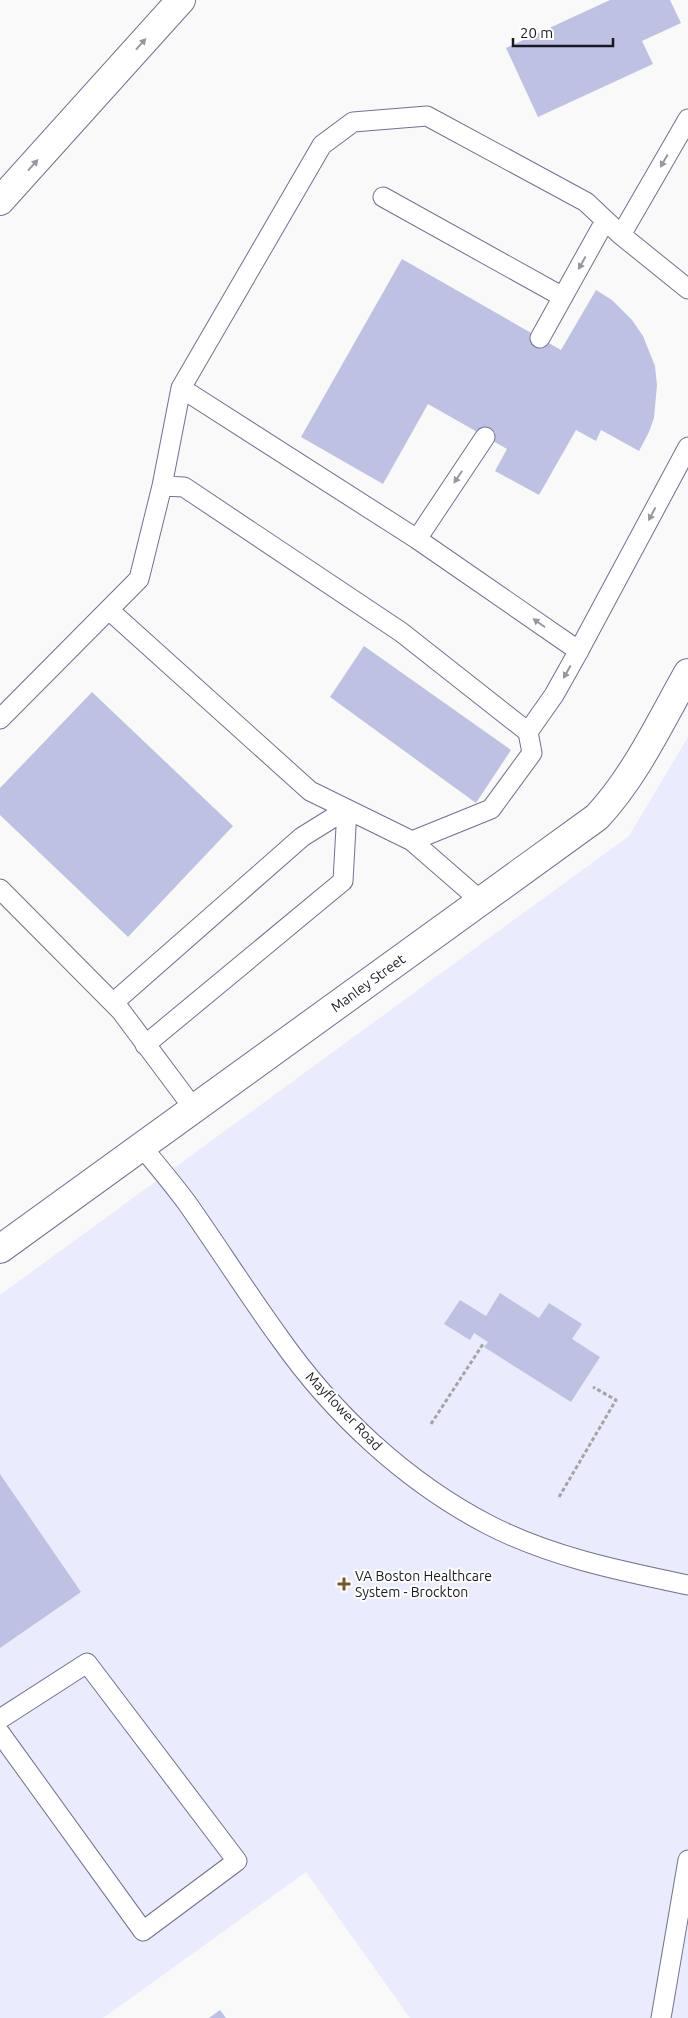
<svg xmlns="http://www.w3.org/2000/svg" width="688" height="2018" font-family="Ubuntu,sans-serif">
<style>
.built{fill:#eaebfc}
.building{fill:#bfc1e3}
.lines{fill:none;stroke-linecap:round;stroke-linejoin:round}
.lane-casing{stroke:#707190;stroke-width:21}
.secondary-casing{stroke:#707190;stroke-width:30}
.highway-casing{stroke:#707190;stroke-width:30}
.path{stroke:#a4a4a8;stroke-width:3;stroke-dasharray:4 2.5;stroke-linecap:butt}
.lane{stroke:#fff;stroke-width:19}
.secondary{stroke:#fff;stroke-width:28}
.highway{stroke:#fff;stroke-width:28}
.oneway{fill:#97989d}
.poi-dot{fill:#75552b;stroke:#fff;stroke-width:2}
.labels{text-anchor:middle;stroke-width:4;stroke-linejoin:round;paint-order:stroke}
.street-label{font-size:14px;fill:#181925;stroke:#fff}
.poi-label{font-size:14px;fill:#181925;stroke:#fff;text-anchor:start}
</style>
<rect width="100%" height="100%" fill="#f9f9f9"/>
<path class="built" d="M688,737V2018H410L306,1872L103,2018H0V1295L629,836Z"/>
<path class="building" d="M610,0H670L681,23L642,41L653,64L538,117L506,48Z
M402,259L561,350L596,290L612,300L632,320L643,336L655,366L657,385L654,418L649,432L639,451L601,430L596,441L576,430L539,495L495,471L507,449L428,404L383,484L301,437Z
M364,646L511,750L476,803L330,697Z
M92,692L233,826L128,937L0,815V788Z
M500,1293L539,1318L549,1303L582,1324L572,1339L600,1357L571,1402L484,1347L488,1342L474,1333L470,1340L444,1324L460,1300L486,1316Z
M0,1474L81,1592L0,1648Z
M220,2010L226,2018H209Z"/>
<g class="lines">
<g class="lane-casing">
<path id="lane" d="M383,197L563,297
M621,235L688,119
M540,338L605,221
M181,388L417,539L579,651
M162,486L184,487L401,632L528,732L532,753L491,809L412,841
M417,539L485,437
M109,610L310,791L412,841L481,901
M0,719L139,579L162,486L181,388L322,145L353,122L427,116L586,202L621,235L688,289
M528,732L554,695L577,654L688,447
M0,889L121,1011L194,1109
M113,1003L302,837L347,809
M145,1045L343,881L347,809
M142,1147C157,1165 173,1184 187,1203C218,1247 247,1293 279,1337C333,1414 406,1482 489,1525C551,1557 621,1571 688,1585
M0,1719L87,1663L237,1861L143,1931L0,1733
M661,2018L688,1860"/>
</g>
<g class="secondary-casing">
<path id="secondary" d="M0,1249L597,817C636,775 660,722 688,673"/>
</g>
<g class="highway-casing">
<path id="highway" d="M0,201L181,0"/>
</g>
<path class="path" d="M431,1424L483,1344
M559,1497L616,1400L593,1387"/>
<use href="#lane" class="lane"/>
<use href="#secondary" class="secondary"/>
<use href="#highway" class="highway"/>
</g>
<defs><path id="oneway-solid" d="M-6-.8H1V-3.2L6.5 0L1 3.2V.8H-6Z" transform="scale(1.25)"/></defs>
<g class="oneway">
<use href="#oneway-solid" transform="translate(141 44) rotate(-48)"/>
<use href="#oneway-solid" transform="translate(664 161) rotate(120)"/>
<use href="#oneway-solid" transform="translate(33 165) rotate(-48)"/>
<use href="#oneway-solid" transform="translate(582 263) rotate(119)"/>
<use href="#oneway-solid" transform="translate(458 477) rotate(124)"/>
<use href="#oneway-solid" transform="translate(652 514) rotate(118)"/>
<use href="#oneway-solid" transform="translate(539 623) rotate(-145)"/>
<use href="#oneway-solid" transform="translate(567 672) rotate(119)"/>
</g>
<path class="poi-dot" d="M341.5 1576.5h5v5h5v5h-5v5h-5v-5h-5v-5h5z"/>
<g class="labels">
<g class="street-label">
<text transform="translate(368 983) rotate(-36)" y="5">Manley Street</text>
<text transform="translate(344 1411) rotate(46)" y="5">Mayflower Road</text>
</g>
<g class="poi-label">
<text x="355" y="1581">VA Boston Healthcare<tspan x="355" dy="16">System - Brockton</tspan></text>
</g>
</g>
<path d="M513 38v8h100v-8" fill="none" stroke="#181925" stroke-width="2.5"/>
<text x="520" y="38" font-size="15" fill="#181925" stroke="#ffffff" stroke-width="4" paint-order="stroke">20 m</text>
</svg>
